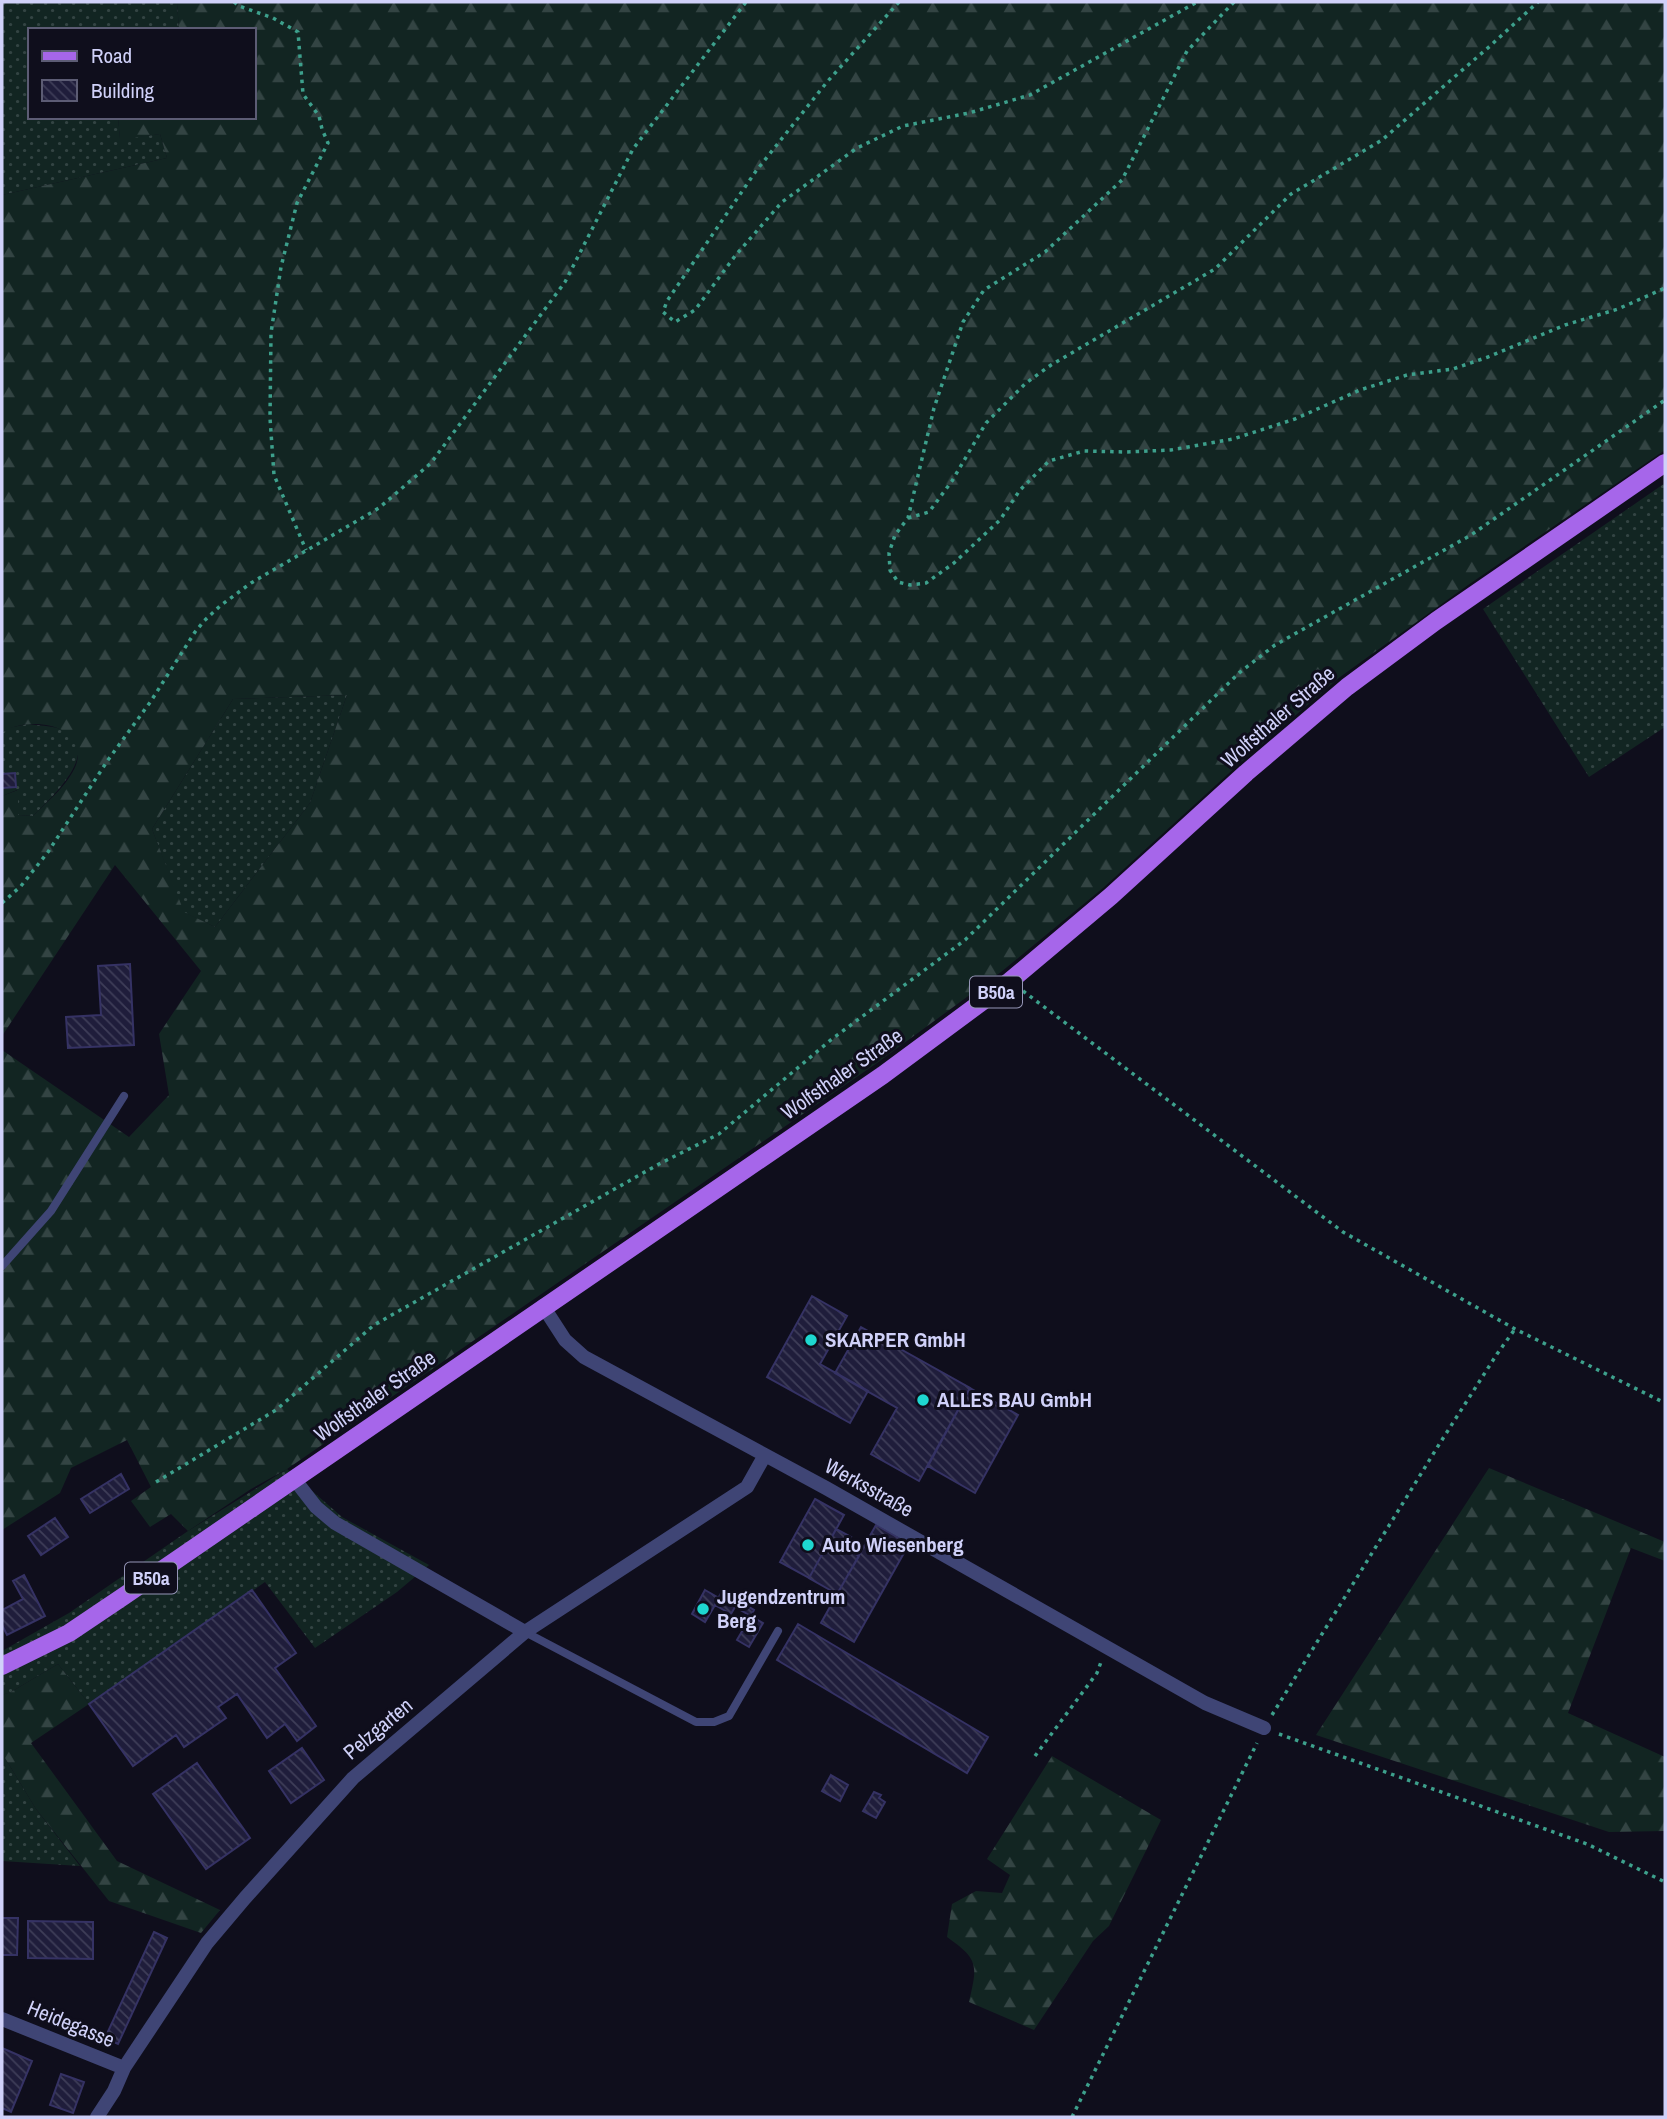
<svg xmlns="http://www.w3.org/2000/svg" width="1667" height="2119" font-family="'Archivo Narrow',sans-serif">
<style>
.grass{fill:url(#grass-dots)}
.forest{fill:url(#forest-firs);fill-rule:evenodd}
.building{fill:url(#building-back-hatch);stroke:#353264;stroke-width:2}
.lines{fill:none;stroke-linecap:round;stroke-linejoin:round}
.path{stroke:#3da08c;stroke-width:3.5;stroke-dasharray:3.5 5;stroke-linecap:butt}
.service{stroke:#3f4575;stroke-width:8}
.minor{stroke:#3f4575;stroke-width:14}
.primary{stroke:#a666ea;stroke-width:18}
.poi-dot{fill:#1ed7d0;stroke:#0f0e1c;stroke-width:2.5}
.labels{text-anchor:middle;stroke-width:6;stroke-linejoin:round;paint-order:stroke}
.shield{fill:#0f0e1c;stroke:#9696b7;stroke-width:2}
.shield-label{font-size:19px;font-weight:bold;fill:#d0d1f9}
.street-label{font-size:21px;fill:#d0d1f9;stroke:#0f0e1c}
.poi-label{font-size:21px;font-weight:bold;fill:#d0d1f9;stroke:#0f0e1c;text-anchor:start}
</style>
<defs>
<pattern id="grass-dots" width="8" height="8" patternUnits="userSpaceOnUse" patternTransform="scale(1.75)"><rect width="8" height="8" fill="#122522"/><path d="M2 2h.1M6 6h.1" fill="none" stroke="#334443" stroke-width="1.8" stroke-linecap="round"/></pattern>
<pattern id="forest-firs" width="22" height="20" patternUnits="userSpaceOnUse" patternTransform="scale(1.75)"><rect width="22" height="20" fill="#122522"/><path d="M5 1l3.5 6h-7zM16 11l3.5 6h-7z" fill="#334443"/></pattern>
<pattern id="building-back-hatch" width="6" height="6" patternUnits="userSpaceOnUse" patternTransform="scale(1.75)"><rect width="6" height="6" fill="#1f1d3b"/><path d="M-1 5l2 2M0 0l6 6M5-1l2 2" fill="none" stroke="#3e3d58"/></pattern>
</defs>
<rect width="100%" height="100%" fill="#0f0e1c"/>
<path class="grass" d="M2,2H177L179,30H30V117H118L120,139L160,134L167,158L2,195Z
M1665,483V727L1589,777L1483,609Z
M347,695L310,803L215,927L183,912L152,829L233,699Z
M28,724C41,726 59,725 70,734C98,756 48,801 33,816L18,815L17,790L2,796V733L8,728Z
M287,1469L342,1517L429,1565L397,1592L315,1648L265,1582L89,1704L58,1664L11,1692L2,1695V1651L69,1613L188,1531Z
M2,1753L36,1809L80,1866L2,1861Z"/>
<path class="forest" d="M177,2H1665V450L1468,585L1340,677L1239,764L1103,888L1001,972L877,1063L287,1469L251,1489L188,1531L171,1514L150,1527L131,1501L151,1487L127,1440L71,1468L60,1493L2,1530V1050L129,1137L169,1095L159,1034L201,971L115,865L2,1036V796L18,790V815L33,816C48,801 68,785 76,765C90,723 25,715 2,733V195L167,158L160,134L120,140L118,117H254V30H179ZM347,695L310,803L215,927L184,912L152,829L233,699Z
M1489,1468L1665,1542V1561L1631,1548L1568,1713L1665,1757V1831L1609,1832L1316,1735Z
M58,1664L89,1704L31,1743L117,1861L220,1910L201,1933L109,1901L36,1809L2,1753V1695L11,1692Z
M1052,1756L1161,1820L1109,1926L1093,1941L1034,2030L969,2002C977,1966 980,1960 947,1937L952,1904L976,1891L1002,1893L1010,1875L987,1859Z"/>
<path class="building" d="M15,773L16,787L2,788V774Z
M130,964L134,1045L68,1048L66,1017L101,1015L98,966Z
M812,1296L847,1316L820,1364L868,1391L850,1423L767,1377Z
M861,1327L970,1388L919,1481L871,1454L897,1408L835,1373Z
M970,1388L1018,1415L975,1493L928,1466Z
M121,1474L129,1489L90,1513L81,1499Z
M815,1499L844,1515L809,1578L780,1562Z
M55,1518L68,1537L41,1555L28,1536Z
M876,1525L909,1544L854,1642L821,1623Z
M836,1529L851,1537L845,1548L859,1556L837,1594L809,1578Z
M24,1575L45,1616L7,1635L2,1625V1610L23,1599L13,1581Z
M252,1590L296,1653L275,1668L316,1726L297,1741L285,1724L267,1738L237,1694L218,1707L226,1718L184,1747L176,1735L133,1766L89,1704Z
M705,1590L719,1598L705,1622L692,1614Z
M722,1591L754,1610L751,1616L735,1607L731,1614L715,1605Z
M751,1616L763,1623L749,1647L737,1640Z
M798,1624L988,1737L967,1773L777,1660Z
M302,1748L324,1780L291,1803L269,1771Z
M197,1763L250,1838L206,1869L153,1794Z
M831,1775L848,1785L840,1801L822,1791Z
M874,1792L881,1795L879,1798L885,1802L876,1818L863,1811Z
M2,1918H18L17,1955H2Z
M28,1921L93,1922V1959L28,1958Z
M154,1932L167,1938L118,2044L105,2038Z
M2,2048L32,2061L11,2112L2,2108Z
M61,2074L84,2082L73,2113L50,2105Z"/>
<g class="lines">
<path class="path" d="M234,2L239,6L273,18L298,32L303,94L319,116L322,129L328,143L297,203L281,267L271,333L270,418L274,475L306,550
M899,2L827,82L756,171L667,301L663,312L675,322L695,310L735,256L782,202L857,148L903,126L969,113L1030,95L1197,2
M1234,2L1187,51L1122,180L1045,252L984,290L963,322L934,408L908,518L895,535L889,553L890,570L898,582L910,585L926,583L954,563L1000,520L1020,490L1049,461L1084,451L1126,452L1171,450L1233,439L1295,419L1360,390L1407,375L1453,369L1488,357L1565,325L1618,309L1665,288
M908,518L929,512L952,481L986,423L1026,383L1051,365L1215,269L1291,194L1382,140L1490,46L1538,2
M2,903L21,886L48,852L108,760L151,701L195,632L204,621L220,606L251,583L379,508L431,463L565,282L633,149L746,2
M1023,991L1343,1232L1515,1329L1665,1403
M156,1482L276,1410L374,1325L659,1164L719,1134L832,1039L965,940L1239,673L1275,645L1471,535L1665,400
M1272,1715L1440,1443L1497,1354L1515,1329
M1279,1734L1587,1844L1665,1882
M1035,1756L1097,1673L1101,1662
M1072,2117L1257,1743"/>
<path class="service" d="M2,1266L51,1211L124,1096
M525,1632L696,1722H714L729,1716L778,1631"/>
<path class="minor" d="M543,1306L565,1340L584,1357L826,1488L1205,1703L1264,1728
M295,1480L316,1507L335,1523L525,1632
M2,2019L124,2068
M97,2117L114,2091L124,2068L207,1943L245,1898L353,1778L525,1632L747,1487L765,1455"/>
<path class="primary" d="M2,1666L69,1633L124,1596L883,1075L1010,981L1111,896L1246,773L1347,687L1436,621L1665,463"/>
</g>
<g class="poi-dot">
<circle cx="811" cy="1340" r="7"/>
<circle cx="923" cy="1400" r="7"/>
<circle cx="808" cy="1545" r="7"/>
<circle cx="703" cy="1609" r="7"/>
</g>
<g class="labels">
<g class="shield">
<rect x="970" y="976.5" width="52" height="31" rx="5"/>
<rect x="125" y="1562.5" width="52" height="31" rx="5"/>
</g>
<g class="shield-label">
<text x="996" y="999">B50a</text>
<text x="151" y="1585">B50a</text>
</g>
<g class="street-label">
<text transform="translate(1278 717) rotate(-41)" y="7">Wolfsthaler Straße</text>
<text transform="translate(842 1074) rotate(-35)" y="7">Wolfsthaler Straße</text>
<text transform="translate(375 1396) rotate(-35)" y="7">Wolfsthaler Straße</text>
<text transform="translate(869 1488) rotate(29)" y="7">Werksstraße</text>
<text transform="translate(378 1729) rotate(-40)" y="7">Pelzgarten</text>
<text transform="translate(71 2024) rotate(22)" y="7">Heidegasse</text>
</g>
<g class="poi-label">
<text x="825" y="1347">SKARPER GmbH</text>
<text x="937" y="1407">ALLES BAU GmbH</text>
<text x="822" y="1552">Auto Wiesenberg</text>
<text x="717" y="1604">Jugendzentrum<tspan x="717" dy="24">Berg</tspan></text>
</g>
</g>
<rect width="1667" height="2119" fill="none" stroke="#d0d1f9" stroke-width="7"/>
<rect x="28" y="28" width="228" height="91" fill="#0f0e1c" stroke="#5c5c74" stroke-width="2"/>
<rect x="42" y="51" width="35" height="10" fill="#a666ea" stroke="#5c5c74" stroke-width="2"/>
<text x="91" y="63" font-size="21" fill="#d0d1f9">Road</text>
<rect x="42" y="80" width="35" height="21" fill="url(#building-back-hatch)" stroke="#5c5c74" stroke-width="2"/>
<text x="91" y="98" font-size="21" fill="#d0d1f9">Building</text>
</svg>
